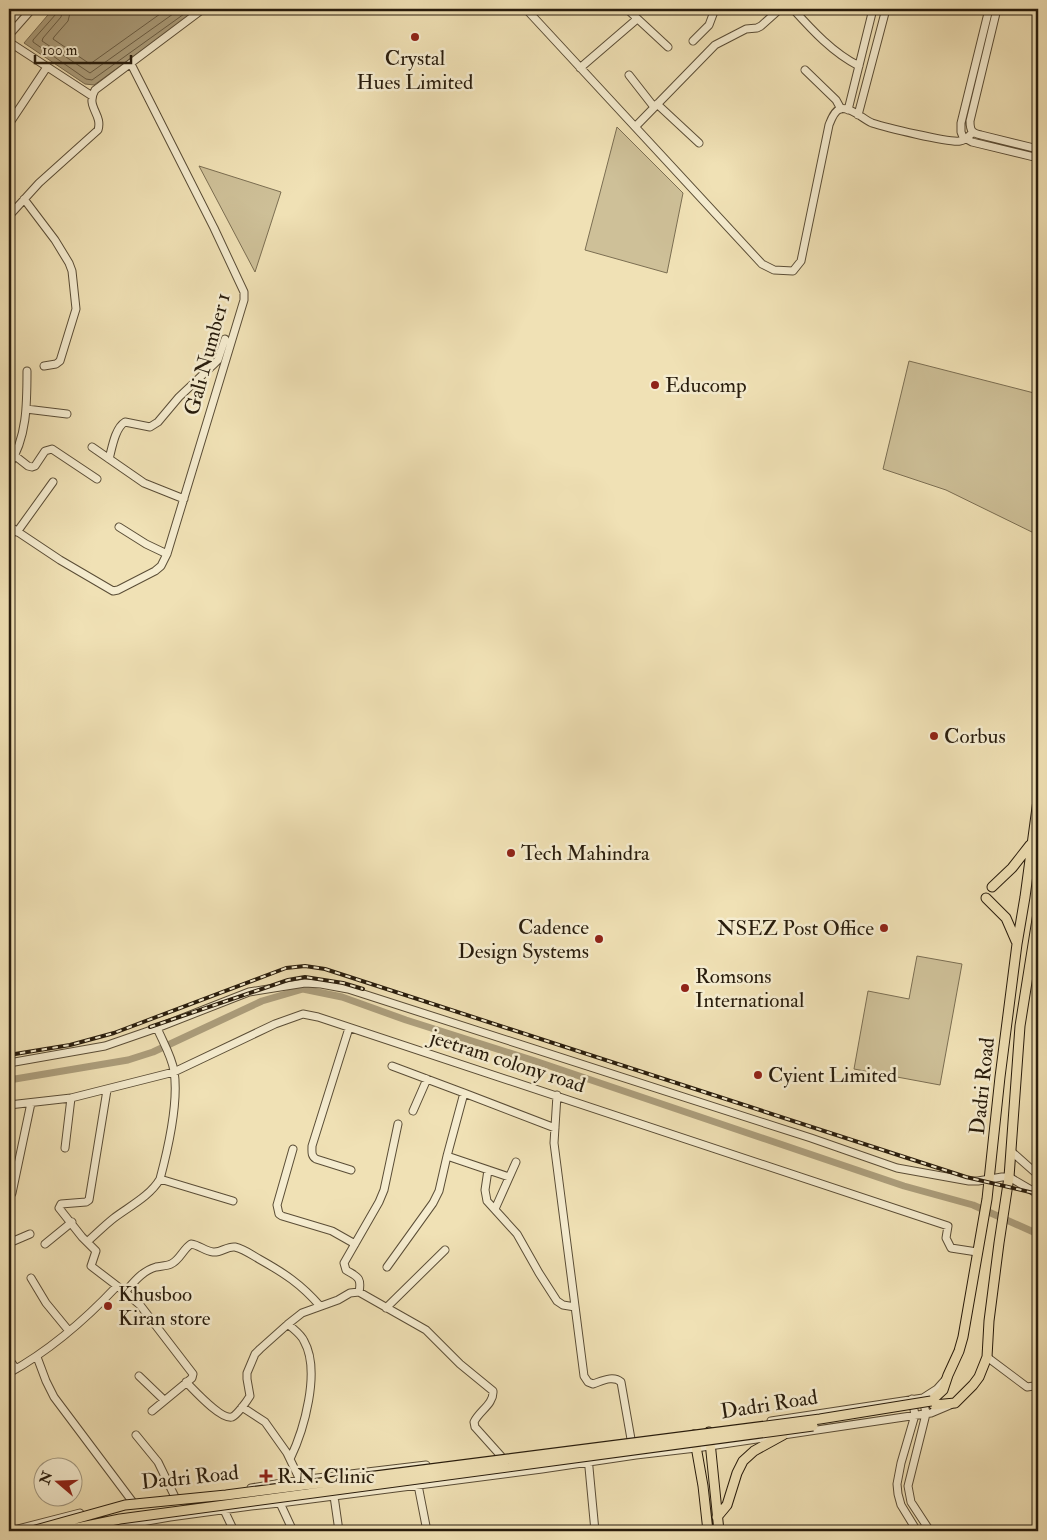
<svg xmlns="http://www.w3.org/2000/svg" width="1047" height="1540" font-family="'IM FELL Double Pica',serif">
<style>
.green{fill:#cec098;stroke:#7b6e52}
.water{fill:#ac9e7c;stroke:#776a4f}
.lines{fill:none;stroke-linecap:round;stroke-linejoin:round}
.shore{stroke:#6a5d44;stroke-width:1}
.canal{stroke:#ac9e7c;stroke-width:7}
.minor-casing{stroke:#5a4d36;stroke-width:9}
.major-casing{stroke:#281c0c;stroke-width:11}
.minor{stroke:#f5eccf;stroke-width:7}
.major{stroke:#f0e1b5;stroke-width:9}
.rail-casing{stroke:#281c0c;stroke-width:4}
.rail{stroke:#f5eccf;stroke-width:2;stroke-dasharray:5.5;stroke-linecap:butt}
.major-bridge-casing{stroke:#281c0c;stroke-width:11;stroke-linecap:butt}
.major-bridge{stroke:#f0e1b5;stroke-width:9}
.poi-dot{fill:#8f2418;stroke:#f5eccf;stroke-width:2}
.labels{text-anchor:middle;stroke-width:5;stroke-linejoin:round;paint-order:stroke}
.poi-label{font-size:21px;fill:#281c0c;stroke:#f5eccf;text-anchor:start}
.street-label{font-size:21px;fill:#281c0c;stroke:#f5eccf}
</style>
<rect width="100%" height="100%" fill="#f0e1b5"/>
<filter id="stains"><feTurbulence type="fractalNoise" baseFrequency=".004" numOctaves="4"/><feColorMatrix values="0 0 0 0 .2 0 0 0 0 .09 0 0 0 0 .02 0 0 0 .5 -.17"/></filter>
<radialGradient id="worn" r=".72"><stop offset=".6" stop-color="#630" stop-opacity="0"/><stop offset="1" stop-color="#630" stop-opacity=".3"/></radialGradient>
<path class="green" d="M617,127L683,193L667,273L585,250Z
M199,166L281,192L255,272Z
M909,361L1038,394V535L946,490L883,469Z
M917,956L962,964L940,1085L854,1069L868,991L909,999Z"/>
<path class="water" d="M53,9H199L94,85L85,84L24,43Z"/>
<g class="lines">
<path class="shore" d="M57,9L56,14L33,40V42L86,79L92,80L191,9
M63,9L61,17L43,38L42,41L90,73L180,9
M71,9L68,21L54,37L53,39L90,64L167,9"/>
<path class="canal" d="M9,1080L128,1060L153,1052L262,1001L303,989L342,997L406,1020L535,1061L904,1186L973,1205L1038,1234"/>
<g class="minor-casing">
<path id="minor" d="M526,9L762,264L774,270L793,271L801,261L829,125C831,120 834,111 840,109C850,106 863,119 872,123C884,127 949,143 960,141C966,140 968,137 972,133
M627,9L668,47
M793,9C812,30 833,53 859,66
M989,9L961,123V132L963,137L972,142L1038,158
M997,9L970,121C970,131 972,133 981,135L1038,149
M9,23L21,9
M9,35L32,9
M693,41L709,25L715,9
M9,42L92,96
M580,68L637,19
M805,70L836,100L841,109
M629,75L654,107
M657,104L699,143
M848,110L873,9
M858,115L886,9
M9,124L47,67
M636,126L715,45L746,29L757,28L761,26L780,9
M24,199L55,240L69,263L72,271L76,309L60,361L56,364L44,366
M9,216L39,183L98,130C103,114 85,107 95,90L203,9
M26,409L67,414
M92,447L144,483L184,499
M14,455L28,466L32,467L35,466L45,451L52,449L97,479
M109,459C112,448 115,428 125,422L150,427L158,422L179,397L213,365L218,360L225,339
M9,465C27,438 27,404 27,371
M9,526L60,560L113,591L118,590L155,571L161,566L167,554L244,300V292L214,228L131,64
M119,527L146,544L167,554
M17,532L53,482
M157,1028C163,1042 172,1057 174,1071C179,1102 168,1149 160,1179
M349,1028L312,1146C312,1152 311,1156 316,1159L351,1170
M9,1063L105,1046L157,1028L249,992L305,983L321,984L348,989L811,1138L897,1168L969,1181H978L1002,1177H1009L1038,1194
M392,1066L464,1093
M107,1090L89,1200L86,1202L61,1204L59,1208L82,1237L96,1251L91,1266L125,1292
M557,1095L554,1143L584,1376L588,1382L593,1384C602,1381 613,1375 621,1382L631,1439
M9,1105L71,1098L174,1072L275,1024L303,1014L318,1017L948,1226L946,1238L951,1248L977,1252
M413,1111L427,1079
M65,1148L71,1098
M293,1149L277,1205L279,1214L282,1216L332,1231L355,1244
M1012,1152L1038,1175
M447,1156L509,1177
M488,1170L485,1190L487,1201L517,1234L539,1273L557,1301L563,1305L575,1307
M9,1199L12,1193L31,1103
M495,1209L516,1162
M87,1242C96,1234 105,1225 114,1218C130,1206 150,1196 160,1179L233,1201
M9,1243L30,1234
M45,1244L72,1222
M387,1267L433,1203L439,1191L447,1156L464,1093L555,1128
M31,1278L46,1303L69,1331
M359,1292C362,1277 357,1277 346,1270L344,1263L379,1202L384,1190L398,1124
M386,1308L445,1250
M288,1324C293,1329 301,1334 304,1341C321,1371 304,1430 290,1459
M37,1357L46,1381L54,1397L132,1501
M987,1357L1027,1387L1034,1386L1038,1382
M9,1359L16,1369
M9,1373C49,1351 85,1320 117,1286
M139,1376L164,1400
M186,1382C194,1390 221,1420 232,1417C237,1415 247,1401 250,1396L247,1379V1373L255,1354L260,1349L288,1324L302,1313L338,1300L350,1293L359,1292L426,1330L460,1364L493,1391C494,1404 479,1411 474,1422L475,1427L501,1456
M923,1398L926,1414L908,1486L911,1502L930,1531
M912,1399L915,1415L901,1463L897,1484L898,1494L901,1505L917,1531
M242,1407L265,1422L287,1453L300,1480
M152,1411L192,1378L193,1374L140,1305L125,1292C134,1282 142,1271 156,1267C161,1266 167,1266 171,1264C180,1260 183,1249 191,1244C199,1245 205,1251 213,1252C221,1253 227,1246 235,1247C244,1249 252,1255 259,1259C284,1273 301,1284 320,1306
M771,1421L923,1398L937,1389L945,1380
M136,1435L158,1462L175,1497
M588,1457L595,1531
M418,1485L427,1531
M251,1488L300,1480L426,1465
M334,1496L339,1531
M280,1503L293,1531
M224,1510L234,1531
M10,1531L80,1513
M91,1531L170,1517L251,1506L280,1503L542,1469L636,1455L696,1448L931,1413L950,1405"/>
</g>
<g class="major-casing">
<path id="major" d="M992,887L1012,868L1030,845
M986,898L1006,918L1016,941
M931,1401L943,1390L948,1375L959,1351L963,1337L987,1199L1000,1077L1017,944L1025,897L1038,800
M934,1405L955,1403L973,1385L979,1377L987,1357L989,1321L999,1243L1009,1177L1020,1026L1038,913
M709,1432L719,1531
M694,1435L703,1486L708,1531
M717,1517L727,1505L737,1473L743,1461L754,1451L783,1435"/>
</g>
<use href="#minor" class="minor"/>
<use href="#major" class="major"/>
<g class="rail-casing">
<path id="rail" d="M150,1027L288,980L305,977L343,983L363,989
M9,1055L70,1045L114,1033L286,968L305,966L325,969L966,1177L1038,1194"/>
</g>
<use href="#rail" class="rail"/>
<g class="major-bridge-casing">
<path id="major-bridge" d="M32,1531L125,1505L226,1495L820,1419L931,1401
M62,1531L120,1519L813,1426"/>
</g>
<use href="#major-bridge" class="major-bridge"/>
</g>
<g class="poi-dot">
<circle cx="415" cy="37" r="5"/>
<circle cx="655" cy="385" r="5"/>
<circle cx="934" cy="736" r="5"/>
<circle cx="511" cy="853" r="5"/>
<circle cx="884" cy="928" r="5"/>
<circle cx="599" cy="939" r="5"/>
<circle cx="685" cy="988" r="5"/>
<circle cx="758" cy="1075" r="5"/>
<circle cx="108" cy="1306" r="5"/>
<path d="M263.5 1468.5h5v5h5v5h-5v5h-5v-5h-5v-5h5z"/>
</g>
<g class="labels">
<g class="poi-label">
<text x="415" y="65" text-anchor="middle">Crystal<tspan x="415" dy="24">Hues Limited</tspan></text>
<text x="665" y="392">Educomp</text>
<text x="944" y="743">Corbus</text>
<text x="521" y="860">Tech Mahindra</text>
<text x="589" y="934" text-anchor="end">Cadence<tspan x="589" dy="24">Design Systems</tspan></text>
<text x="874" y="935" text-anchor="end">NSEZ Post Office</text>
<text x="695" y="983">Romsons<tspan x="695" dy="24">International</tspan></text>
<text x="768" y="1082">Cyient Limited</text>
<text x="118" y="1301">Khusboo<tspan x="118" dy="24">Kiran store</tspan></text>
<text x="277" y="1483">R.N. Clinic</text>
</g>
<g class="street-label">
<text transform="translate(207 354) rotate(-75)" y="7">Gali Number 1</text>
<text transform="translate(508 1061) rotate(18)" y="7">jeetram colony road</text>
<text transform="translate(982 1086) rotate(-84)" y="7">Dadri Road</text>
<text transform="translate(769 1404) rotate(-9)" y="7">Dadri Road</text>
<text transform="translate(190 1477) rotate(-6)" y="7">Dadri Road</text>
</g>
</g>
<rect width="1047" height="1540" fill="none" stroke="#f0e1b5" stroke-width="30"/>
<rect x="10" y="10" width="1027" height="1520" fill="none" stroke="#281c0c" stroke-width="2.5"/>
<rect x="15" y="15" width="1017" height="1510" fill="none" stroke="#281c0c"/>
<g transform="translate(58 1482) rotate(289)"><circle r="24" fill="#f5eccf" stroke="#a39981"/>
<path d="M0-4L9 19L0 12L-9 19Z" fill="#8f2418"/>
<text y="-8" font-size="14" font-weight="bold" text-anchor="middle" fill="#281c0c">N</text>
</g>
<path d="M35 55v8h96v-8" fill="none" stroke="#281c0c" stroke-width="2.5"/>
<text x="42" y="55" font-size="15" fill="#281c0c" stroke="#f5eccf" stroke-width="4" paint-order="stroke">100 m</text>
<rect width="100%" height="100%" filter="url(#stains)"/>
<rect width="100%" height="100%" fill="url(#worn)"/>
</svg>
